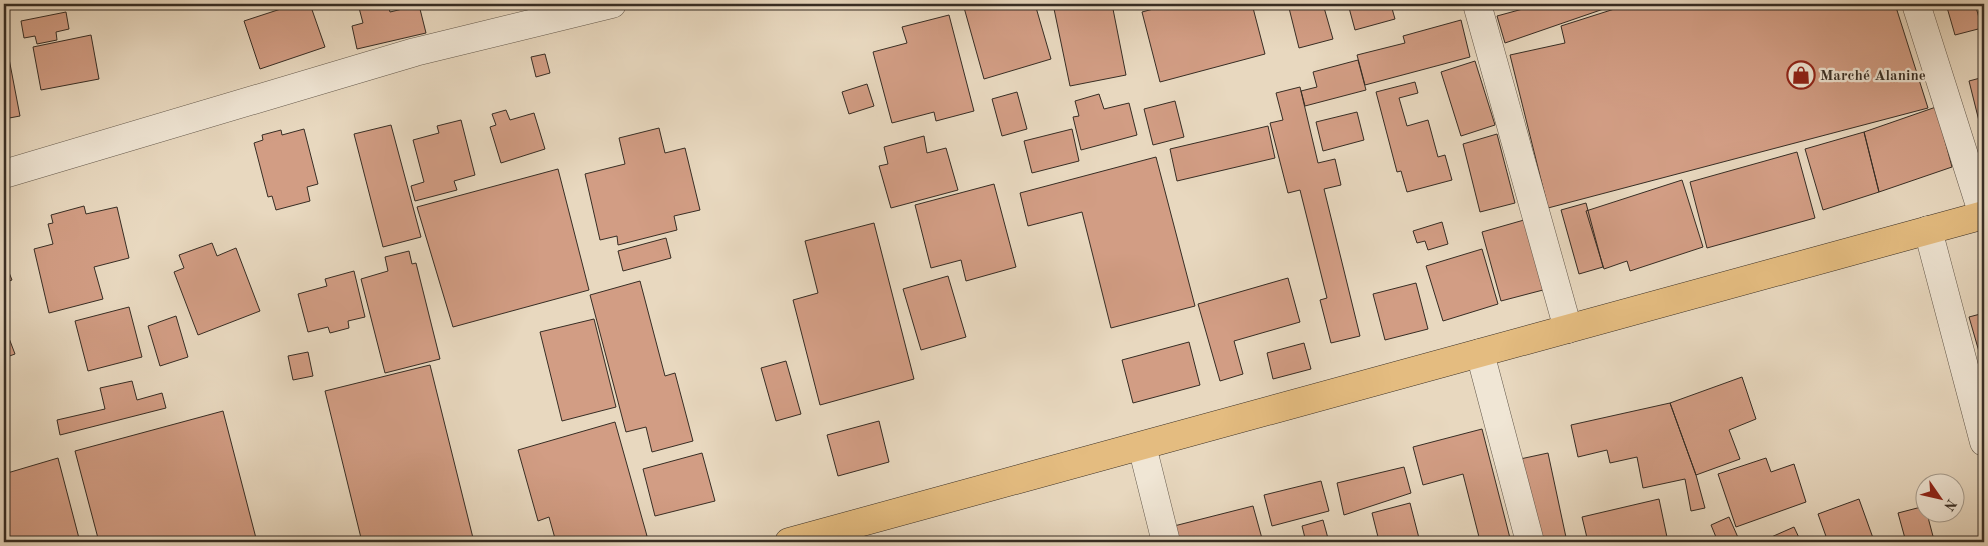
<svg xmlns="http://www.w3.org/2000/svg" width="1988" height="546" font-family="'Old Standard TT',serif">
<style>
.building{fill:#d29d84;stroke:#372d24}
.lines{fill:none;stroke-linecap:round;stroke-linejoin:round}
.minor-casing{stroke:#63584b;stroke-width:29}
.trunk-casing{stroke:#372d24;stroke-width:29}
.minor{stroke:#f0e6d5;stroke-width:28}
.trunk{stroke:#e4bc80;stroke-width:28}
.labels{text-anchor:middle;stroke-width:4.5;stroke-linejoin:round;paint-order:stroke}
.poi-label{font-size:15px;font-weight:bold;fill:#372d24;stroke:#f0e6d5;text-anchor:start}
</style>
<rect width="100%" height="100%" fill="#e8d8bf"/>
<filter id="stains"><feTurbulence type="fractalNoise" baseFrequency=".004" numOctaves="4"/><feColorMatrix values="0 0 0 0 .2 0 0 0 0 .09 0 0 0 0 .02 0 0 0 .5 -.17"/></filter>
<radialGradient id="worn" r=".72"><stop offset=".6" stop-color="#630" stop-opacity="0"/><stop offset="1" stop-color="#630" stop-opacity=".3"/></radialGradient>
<path class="building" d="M296,4H310L325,47L260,69L244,21Z
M358,4H388L390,12L419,5L426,33L357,49L352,26L363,23Z
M963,4H1035L1051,59L984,79Z
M1053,4H1112L1126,75L1070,86Z
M1172,4H1252L1265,54L1160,82L1142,12Z
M1304,4H1323L1333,39L1299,48L1289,8Z
M1348,4H1395L1391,5L1395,19L1355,30Z
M1541,4H1618L1505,43L1497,16Z
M1630,4H1895L1928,108L1548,208L1510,55L1565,43L1561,26Z
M1946,4H1975L1982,28L1955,35Z
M1979,4H1984V22Z
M66,12L69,29L56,32L57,40L37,44L35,36L24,38L21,21Z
M949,15L974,111L936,121L934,112L892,123L873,52L907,43L902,27Z
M1461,20L1470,57L1365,85L1357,55L1405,43L1403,36Z
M91,35L99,79L41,90L33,47Z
M6,43L20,116L4,119V44Z
M545,54L550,73L536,77L531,57Z
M1358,60L1366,90L1305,106L1301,91L1317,87L1313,72Z
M1475,61L1495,125L1461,136L1441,72Z
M1984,77V120L1979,121L1969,81Z
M1415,82L1418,93L1399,98L1407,126L1428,120L1438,157L1445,155L1452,180L1407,192L1401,171L1397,172L1376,92Z
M867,84L874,106L849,114L842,92Z
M1300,87L1318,163L1335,159L1341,185L1324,189L1360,336L1331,343L1320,300L1327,298L1300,190L1288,193L1270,123L1283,120L1276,93Z
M1017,92L1027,129L1002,136L992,99Z
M1099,94L1104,109L1129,103L1137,135L1081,150L1073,117L1079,116L1075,101Z
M1175,101L1184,137L1153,145L1144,109Z
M1936,107L1952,167L1879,192L1864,132Z
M506,110L510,120L534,113L545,149L501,163L490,127L496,125L492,114Z
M1357,112L1364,140L1323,151L1316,122Z
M461,120L475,175L454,181L457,190L415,201L411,186L424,182L413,140L439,133L437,126Z
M391,125L421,237L383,247L354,134Z
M1268,126L1275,158L1177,181L1170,149Z
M659,128L665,153L685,148L700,210L674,216L677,230L618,245L617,236L600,240L585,174L625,164L619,138Z
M304,129L318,184L307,187L310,201L276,210L272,196L268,197L254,143L263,140L262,135L281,130L282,135Z
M1072,129L1079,161L1032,173L1024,141Z
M1864,132L1879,192L1823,210L1805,149Z
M1497,134L1515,203L1480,212L1463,144Z
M924,136L927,153L946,148L958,190L891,208L879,166L888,164L884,147Z
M1797,152L1815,218L1707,248L1690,182Z
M1156,157L1195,306L1111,328L1082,212L1028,226L1020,193Z
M558,169L589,290L453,327L417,207Z
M1682,180L1703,247L1630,271L1627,261L1604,269L1586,211Z
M994,184L1016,267L966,281L961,260L931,268L915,205Z
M1586,203L1603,267L1579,274L1561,210Z
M84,206L86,214L117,207L129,258L94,267L103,299L49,313L34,249L53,244L48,224L53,223L51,215Z
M1524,220L1543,290L1501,301L1482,232Z
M1442,222L1448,244L1428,250L1425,241L1417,243L1413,231Z
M874,223L914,379L820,405L793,300L818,293L805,241Z
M666,238L671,258L623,271L618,251Z
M212,243L217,256L236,248L260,311L198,335L174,272L184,268L179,255Z
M1482,249L1498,304L1443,321L1426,266Z
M409,251L412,264L416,263L440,359L385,373L361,279L388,271L385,257Z
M4,260L12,280L4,283Z
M354,271L365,317L348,321L349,328L330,333L328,327L308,332L298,294L327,286L325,279Z
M948,276L966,337L921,350L903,289Z
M1288,278L1300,322L1234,341L1243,374L1220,381L1198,304Z
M640,281L665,376L675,373L693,441L652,452L646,427L626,432L590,295Z
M1416,283L1428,329L1385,340L1373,294Z
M129,307L142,357L88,371L75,321Z
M1984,313V369L1969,317Z
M176,316L188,357L160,366L148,326Z
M594,319L616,407L562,421L540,332Z
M4,325L15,354L4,358Z
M1189,342L1200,385L1133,403L1122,360Z
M1304,343L1311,369L1273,379L1267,353Z
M308,352L313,376L293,380L288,356Z
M786,361L801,414L776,421L761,368Z
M430,365L474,542H362L325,391Z
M1742,377L1756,419L1729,430L1740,459L1696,475L1670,403Z
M132,381L137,400L162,393L166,408L60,435L57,420L105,409L100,388Z
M1670,403L1696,475L1705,508L1691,511L1685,479L1643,488L1637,457L1610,463L1607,450L1578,457L1571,425Z
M223,411L257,542H99L75,451Z
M879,421L889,462L838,476L827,435Z
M615,422L647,536L627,542H556L549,517L538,521L518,450Z
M1482,429L1511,542H1461L1479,537L1463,474L1423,485L1413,447Z
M702,453L715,501L655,516L643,469Z
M1548,453L1567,542H1528L1511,461Z
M58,458L80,542H4V474Z
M1766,458L1771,472L1794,464L1806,502L1736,527L1718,474Z
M1404,467L1411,493L1344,515L1337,483Z
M1321,481L1329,511L1272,526L1264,495Z
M1659,499L1668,542H1588L1582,517Z
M1859,499L1873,538L1861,542H1828L1818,514Z
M1410,503L1420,542H1370L1369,539L1378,537L1372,513Z
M1253,506L1263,542H1178L1174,526Z
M1925,506L1934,540L1906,542L1898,513Z
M1729,517L1740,542H1718L1711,525Z
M1323,520L1329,542H1306L1302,526Z
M1794,527L1801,542H1760Z"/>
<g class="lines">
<g class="minor-casing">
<path id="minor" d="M1477,4L1568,329
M1916,4L1983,215
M4,174L415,52L612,4
M1928,230L1984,442
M1480,353L1530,542
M1142,446L1166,542"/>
</g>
<g class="trunk-casing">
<path id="trunk" d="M789,542L1984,215"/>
</g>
<use href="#minor" class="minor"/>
<use href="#trunk" class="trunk"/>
</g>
<defs>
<g id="shop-ring" transform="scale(1.4375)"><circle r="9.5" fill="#f0e6d5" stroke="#8f2418" stroke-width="1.5"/><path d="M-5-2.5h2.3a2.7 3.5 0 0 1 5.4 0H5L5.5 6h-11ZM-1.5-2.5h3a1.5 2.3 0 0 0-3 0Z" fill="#8f2418"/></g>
</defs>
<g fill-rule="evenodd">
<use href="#shop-ring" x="1801" y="75"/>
</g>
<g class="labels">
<g class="poi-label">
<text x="1820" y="80">Marché Alanine</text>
</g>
</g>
<rect width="1988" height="546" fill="none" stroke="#e8d8bf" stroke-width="20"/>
<rect x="5" y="5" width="1978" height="536" fill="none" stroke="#372d24" stroke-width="2.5"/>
<rect x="10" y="10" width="1968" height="526" fill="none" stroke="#372d24"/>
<g transform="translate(1940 498) rotate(124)"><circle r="24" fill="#f0e6d5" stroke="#a69c8e"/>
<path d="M0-4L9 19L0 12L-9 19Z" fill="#8f2418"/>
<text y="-8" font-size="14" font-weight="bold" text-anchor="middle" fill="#372d24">N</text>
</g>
<rect width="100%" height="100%" filter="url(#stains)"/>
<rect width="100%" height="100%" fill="url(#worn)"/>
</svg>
